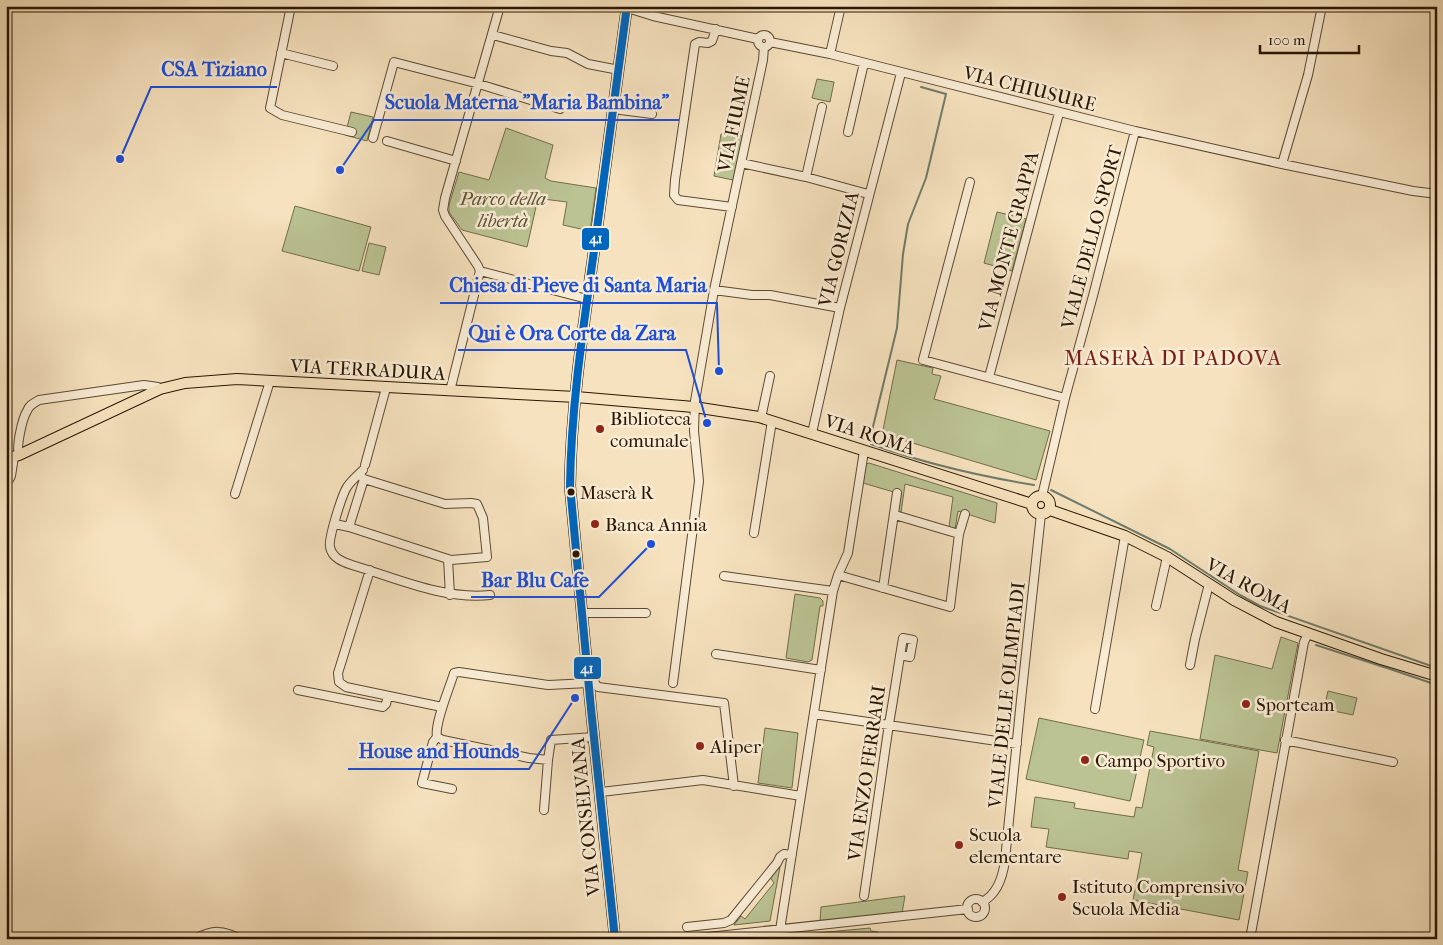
<svg xmlns="http://www.w3.org/2000/svg" width="1443" height="945" font-family="'IM FELL French Canon',serif">
<style>
.green{fill:#bbc393;stroke:#726c4a}
.lines{fill:none;stroke-linecap:round;stroke-linejoin:round}
.stream{stroke:#6f7b6b;stroke-width:2}
.minor-casing{stroke:#5d4931;stroke-width:10}
.major-casing{stroke:#2a1602;stroke-width:12}
.minor{stroke:#f9ecd5;stroke-width:8}
.major{stroke:#f6e2be;stroke-width:10}
.bus-1-casing{stroke:#f9ecd5;stroke-width:11}
.bus-1{stroke:#0065bd;stroke-width:8}
.poi-dot{fill:#8f2418;stroke:#f9ecd5;stroke-width:2}
.bus-dot{fill:#2a1602;stroke:#f9ecd5;stroke-width:2}
.labels{text-anchor:middle;stroke-width:5;stroke-linejoin:round;paint-order:stroke}
.bus-label{font-size:18px;fill:#2a1602;stroke:#f9ecd5;text-anchor:start}
.street-label{font-size:19px;fill:#2a1602;stroke:#f9ecd5}
.park-label{font-size:19px;font-style:italic;fill:#5d5335;stroke:#f9ecd5}
.poi-label{font-size:19px;fill:#2a1602;stroke:#f9ecd5;text-anchor:start}
.quarter-label{font-size:21px;letter-spacing:1px;fill:#7a1f14;stroke:#f9ecd5}
.leader{fill:none;stroke:#1d4ed8;stroke-width:2}
.callout-dot{fill:#1d4ed8;stroke:#f9ecd5;stroke-width:2}
.callout-label{font-size:20px;text-anchor:middle;font-weight:bold;fill:#1d4ed8;stroke:#f9ecd5;stroke-width:5;stroke-linejoin:round;paint-order:stroke}
.line-badge{stroke:#f9ecd5;stroke-width:2}
.badge-label{font-size:14px;text-anchor:middle;font-weight:bold;fill:#fff}
</style>
<rect width="100%" height="100%" fill="#f6e2be"/>
<filter id="stains"><feTurbulence type="fractalNoise" baseFrequency=".004" numOctaves="4"/><feColorMatrix values="0 0 0 0 .2 0 0 0 0 .09 0 0 0 0 .02 0 0 0 .5 -.17"/></filter>
<radialGradient id="worn" r=".72"><stop offset=".6" stop-color="#630" stop-opacity="0"/><stop offset="1" stop-color="#630" stop-opacity=".3"/></radialGradient>
<path class="green" d="M817,79L834,82L830,102L812,98Z
M351,112L373,117L367,141L345,135Z
M506,128L553,145L545,178L551,181L596,188L590,231L563,225L567,202L543,199L536,207L527,247L462,230L449,212V205L459,172L489,180Z
M721,134L743,136L733,180L714,176Z
M295,206L371,227L359,271L282,251Z
M997,212L1026,219L1012,271L984,263Z
M369,243L386,247L379,275L362,271Z
M897,360L933,368L932,374L941,376L934,399L1050,431L1036,480L886,435L883,430Z
M869,463L997,503L995,523L958,511L955,529L949,527L953,497L905,484L901,513L896,512L897,493L863,483L866,464Z
M795,594L820,598L823,601V606H820L812,660L808,662L786,658Z
M1281,637L1298,643L1277,753L1200,739L1215,655L1272,669Z
M1328,691L1357,698L1353,715L1324,709Z
M1039,718L1144,740L1130,801L1026,779Z
M765,728L798,733L792,788L758,783Z
M1150,731L1259,751L1238,870L1248,872L1239,920L1133,900L1142,853L1129,851L1128,859L1046,847L1049,829L1031,827L1035,797L1075,803L1074,808L1134,817L1136,807L1142,808L1154,747L1147,745Z
M780,867L770,921L734,925L741,916L745,919L774,883L770,877Z
M905,896L902,913L820,921L821,907Z
M870,928L871,931L878,932L881,939H774V937Z"/>
<g class="lines">
<path class="stream" d="M921,87L946,94L926,178L908,224L903,254L897,328L870,439L871,444C923,463 979,476 1034,485
M1051,490L1170,549L1240,595L1260,606L1437,668
M1316,645L1393,670L1437,685"/>
<g class="minor-casing">
<path id="minor" d="M291,6L270,108L282,115L352,132
M500,6L445,198L443,210L445,216L478,266L480,271L587,299
M624,7L653,16L758,39
M716,29L712,41L708,43L699,42L695,44L675,180L674,195L678,200L732,207
M493,35L551,51L567,53L588,64L619,70
M758 41a6 6 0 1 1 12 0a6 6 0 1 1-12 0Z
M770,42L830,54L1135,131L1282,164L1413,191L1437,194
M281,53L333,66
M830,54L841,6
M613,109L652,114
M848,132L864,63
M373,138L394,62L479,84L560,109
M387,141L456,161
M741,163L806,177L868,194
M1282,164L1308,75L1322,6
M806,177L822,107
M970,182L923,360L1065,398
M714,290L752,295H770L840,308
M989,377L1059,113
M450,391L480,271
M761,418L770,376
M812,433L840,308L901,73
M19,455C16,447 22,419 27,411C29,405 34,403 39,400L144,385L158,387L160,389
M365,465L386,388
M363,470C357,476 351,481 347,487C342,495 328,539 330,547C332,558 343,562 352,565C396,578 444,600 490,595
M6,485L11,476L14,457
M235,494L270,381
M1042,496L1065,398L1094,292L1135,131
M335,524L349,527L364,479L362,477
M349,527L451,560L487,557L483,518L477,504L471,503L445,504L364,479
M754,533L772,421
M959,534L965,514
M448,559L450,595
M370,570L338,673L339,682L346,687L442,707
M838,575L950,607L959,534L895,515
M724,576L833,591
M883,588L897,493
M1156,606L1167,557
M582,613H646
M716,654L821,670
M587,662C596,671 590,680 598,687L724,703L734,786
M1190,665L1195,639L1209,584
M673,683L699,481L694,431L695,401L714,290L763,60L764,47
M298,690L383,707L386,704L388,696
M1095,709L1125,536
M814,714L1017,744
M437,737L443,740L529,758L548,760L551,740L594,737
M1285,740L1393,762
M452,789L422,783L433,742L437,737C434,724 450,687 454,673L459,672L548,685L589,683
M601,792L703,780L801,796
M544,810L548,760
M864,896L889,724C894,696 898,667 903,638L913,640L910,657L900,655
M967 908a9 9 0 1 1 18 0a9 9 0 1 1-18 0Z
M982,902C998,894 1003,876 1005,860L1021,700L1041,514
M687,927L724,923L731,920L777,863L780,857L784,854L792,855
M780,930L833,591L838,575L848,553L864,451
M195,939C213,929 223,930 241,939
M689,939L968,909
M1250,939L1304,642L1308,634"/>
</g>
<g class="major-casing">
<path id="major" d="M6,459L19,455L160,389L185,383L237,379L576,397L694,407L759,417L1032,504
M1032 505a9 9 0 1 1 18 0a9 9 0 1 1-18 0Z
M1050,510L1125,536L1167,557L1234,600L1276,622L1381,659L1437,676
M615,939L591,709L570,486C571,408 583,329 594,251C605,170 616,88 627,6"/>
</g>
<use href="#minor" class="minor"/>
<use href="#major" class="major"/>
<g class="bus-1-casing">
<path id="bus-1" d="M615,939L591,709L570,486C571,408 583,329 594,251C605,170 616,88 627,6"/>
</g>
<use href="#bus-1" class="bus-1"/>
</g>
<g class="poi-dot">
<circle cx="600" cy="429" r="5"/>
<circle cx="595" cy="524" r="5"/>
<circle cx="1246" cy="704" r="5"/>
<circle cx="700" cy="746" r="5"/>
<circle cx="1085" cy="760" r="5"/>
<circle cx="959" cy="845" r="5"/>
<circle cx="1062" cy="897" r="5"/>
</g>
<g class="bus-dot">
<circle cx="571" cy="492" r="4.5"/>
<circle cx="576" cy="554" r="4.5"/>
</g>
<g class="labels">
<g class="bus-label">
<text x="580" y="499">Maserà R</text>
</g>
<g class="street-label">
<text transform="translate(1030 88) rotate(14)" y="7">VIA CHIUSURE</text>
<text transform="translate(733 124) rotate(-78)" y="7">VIA FIUME</text>
<text transform="translate(1091 237) rotate(-75)" y="7">VIALE DELLO SPORT</text>
<text transform="translate(1008 241) rotate(-75)" y="7">VIA MONTE GRAPPA</text>
<text transform="translate(838 249) rotate(-76)" y="7">VIA GORIZIA</text>
<text transform="translate(368 369) rotate(3)" y="7">VIA TERRADURA</text>
<text transform="translate(870 434) rotate(18)" y="7">VIA ROMA</text>
<text transform="translate(1249 585) rotate(29)" y="7">VIA ROMA</text>
<text transform="translate(1006 695) rotate(-84)" y="7">VIALE DELLE OLIMPIADI</text>
<text transform="translate(866 773) rotate(-82)" y="7">VIA ENZO FERRARI</text>
<text transform="translate(585 817) rotate(-96)" y="7">VIA CONSELVANA</text>
</g>
<g class="park-label">
<text x="503" y="205">Parco della<tspan x="503" dy="22">libertà</tspan></text>
</g>
<g class="poi-label">
<text x="610" y="425">Biblioteca<tspan x="610" dy="22">comunale</tspan></text>
<text x="605" y="531">Banca Annia</text>
<text x="1256" y="711">Sporteam</text>
<text x="710" y="753">Aliper</text>
<text x="1095" y="767">Campo Sportivo</text>
<text x="969" y="841">Scuola<tspan x="969" dy="22">elementare</tspan></text>
<text x="1072" y="893">Istituto Comprensivo<tspan x="1072" dy="22">Scuola Media</tspan></text>
</g>
<g class="quarter-label">
<text x="1173" y="365">MASERÀ DI PADOVA</text>
</g>
</g>
<path class="leader" d="M120 159L151 87H277M340 170L374 120H679M719 371L717 303H440M707 423L686 350H458M651 544L599 597H471M575 698L529 769H348"/>
<g class="callout-dot">
<circle cx="120" cy="159" r="5"/>
<circle cx="340" cy="170" r="5"/>
<circle cx="719" cy="371" r="5"/>
<circle cx="707" cy="423" r="5"/>
<circle cx="651" cy="544" r="5"/>
<circle cx="575" cy="698" r="5"/>
</g>
<g class="callout-label">
<text x="214" y="76">CSA Tiziano</text>
<text x="527" y="109">Scuola Materna "Maria Bambina"</text>
<text x="578" y="292">Chiesa di Pieve di Santa Maria</text>
<text x="572" y="340">Qui è Ora Corte da Zara</text>
<text x="535" y="587">Bar Blu Cafe</text>
<text x="439" y="758">House and Hounds</text>
</g>
<g class="line-badge">
<rect x="581" y="227" width="29" height="24" rx="5" fill="#0065bd"/>
<rect x="573" y="656" width="29" height="24" rx="5" fill="#0065bd"/>
</g>
<g class="badge-label">
<text x="596" y="243">41</text>
<text x="587" y="673">41</text>
</g>
<rect width="1443" height="945" fill="none" stroke="#f6e2be" stroke-width="25"/>
<rect x="8" y="8" width="1428" height="930" fill="none" stroke="#2a1602" stroke-width="2.5"/>
<rect x="12" y="12" width="1418" height="920" fill="none" stroke="#2a1602"/>
<path d="M1260 45v8h99v-8" fill="none" stroke="#2a1602" stroke-width="2.5"/>
<text x="1268" y="45" font-size="15" fill="#2a1602" stroke="#f9ecd5" stroke-width="4" paint-order="stroke">100 m</text>
<rect width="100%" height="100%" filter="url(#stains)"/>
<rect width="100%" height="100%" fill="url(#worn)"/>
</svg>
